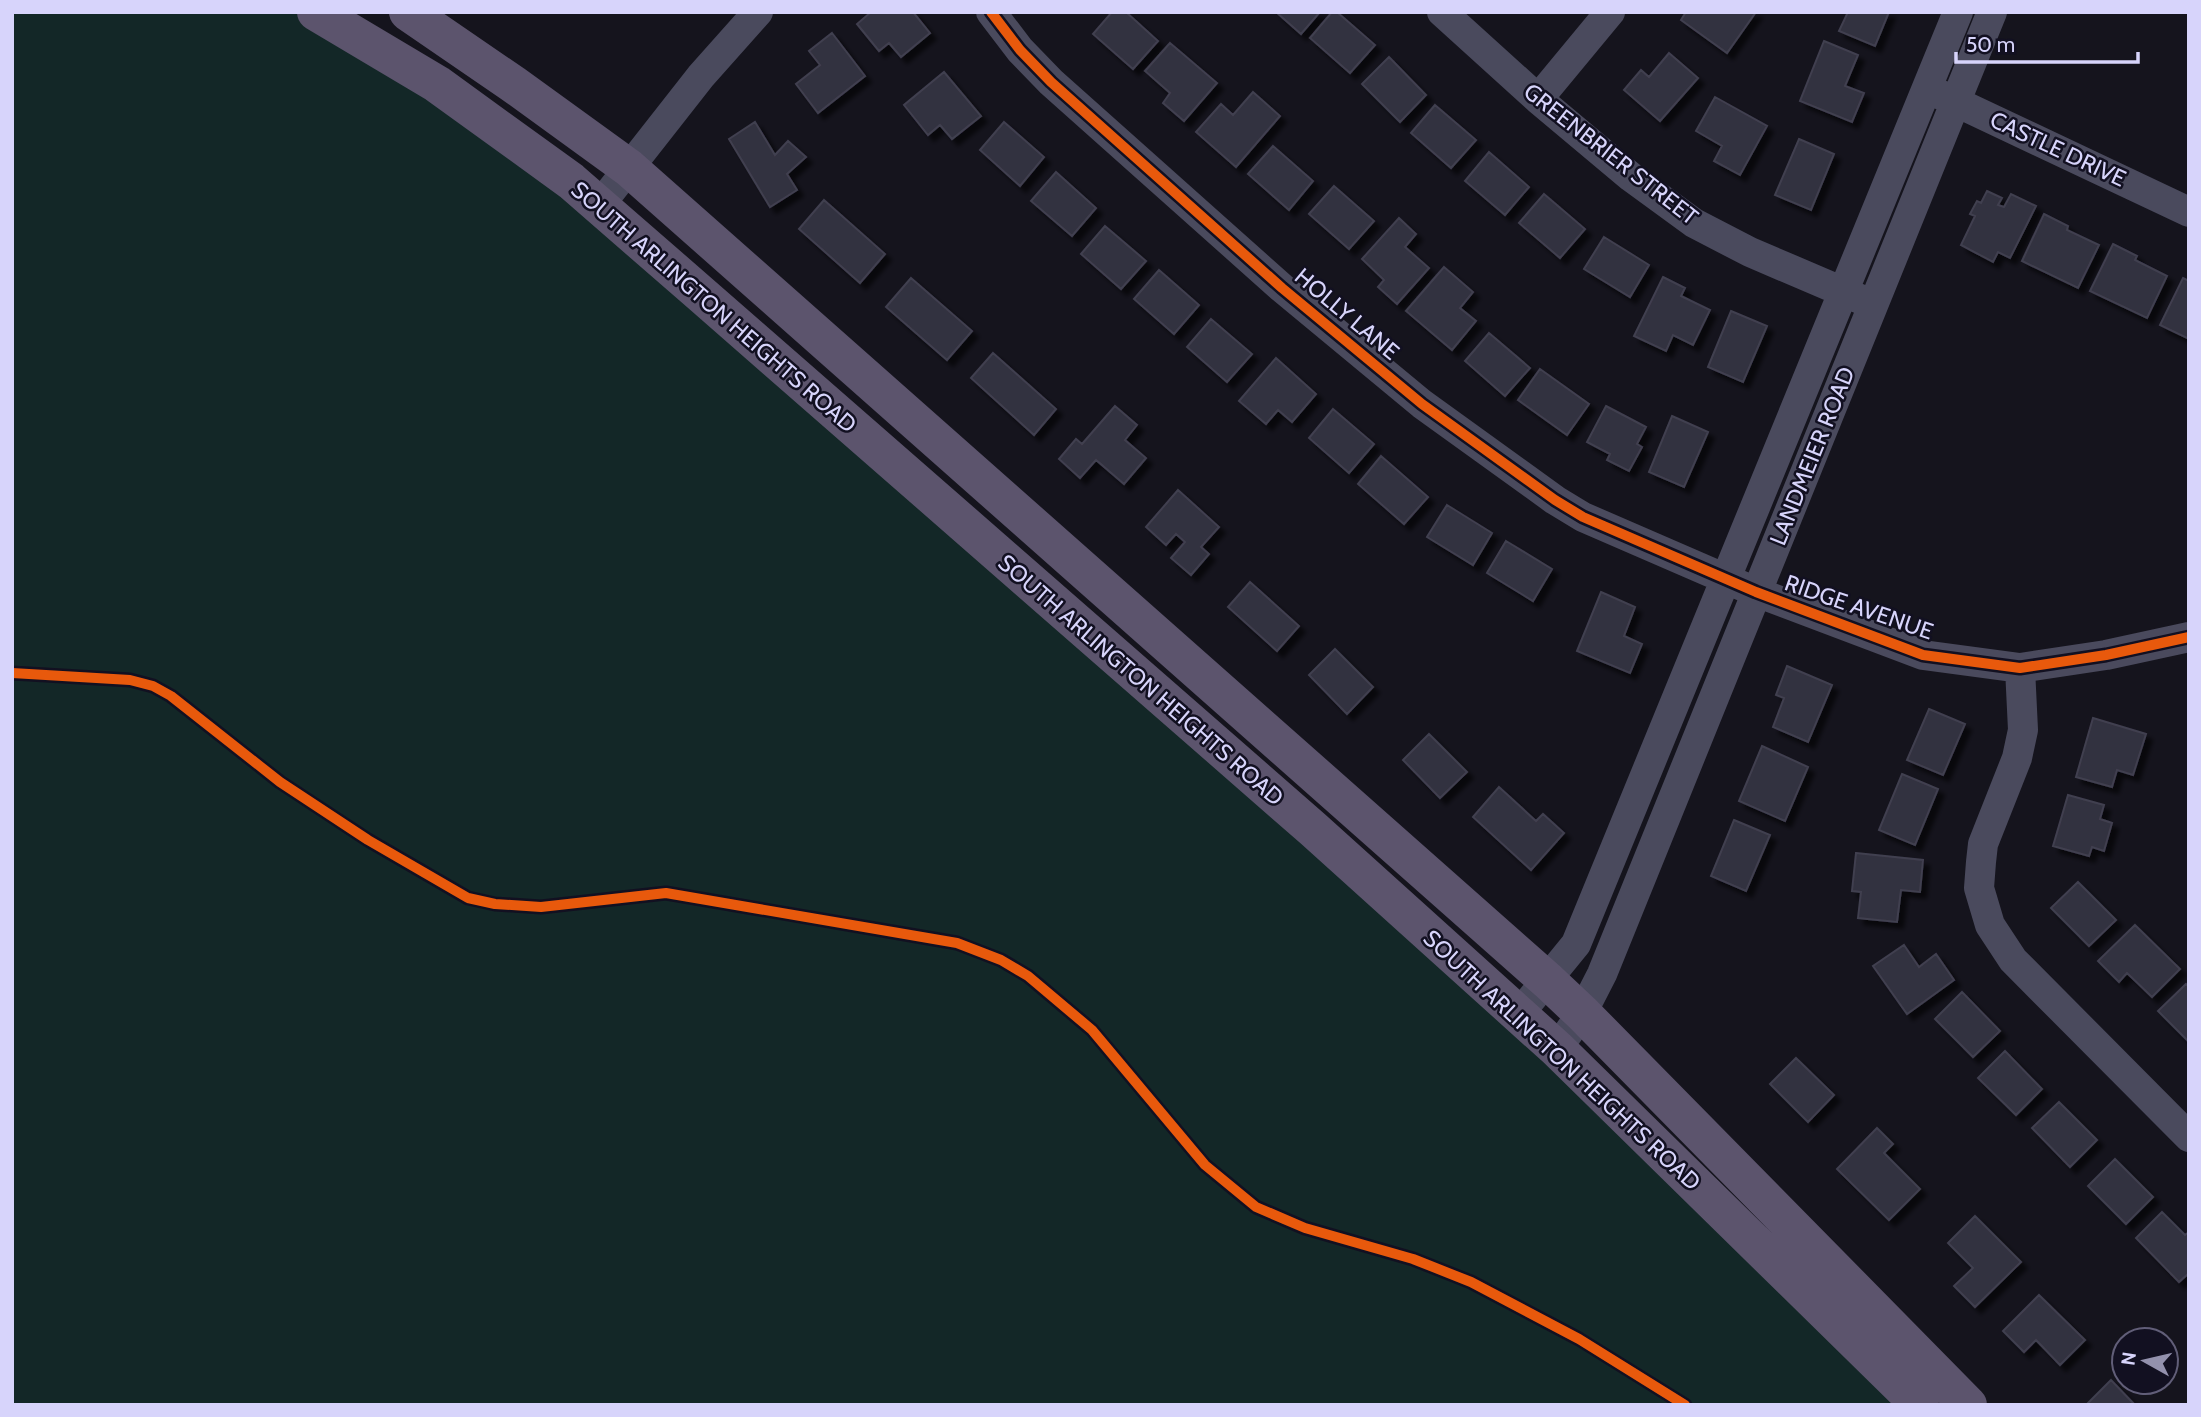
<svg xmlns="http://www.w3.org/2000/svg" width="2201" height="1417" font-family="Cabin,sans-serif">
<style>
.green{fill:#132727}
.building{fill:#33323f;stroke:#413f50;stroke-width:2;filter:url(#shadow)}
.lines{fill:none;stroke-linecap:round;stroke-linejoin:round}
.minor{stroke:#4a4a5d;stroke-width:30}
.major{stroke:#5c546d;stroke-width:38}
.cycleway-casing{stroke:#121021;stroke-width:15}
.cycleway{stroke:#e8590c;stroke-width:10}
.labels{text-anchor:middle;stroke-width:5;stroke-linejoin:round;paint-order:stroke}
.street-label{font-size:23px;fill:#d7d4fb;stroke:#121021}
</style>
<defs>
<filter id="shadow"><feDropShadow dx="6" dy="6" stdDeviation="2" flood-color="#0009"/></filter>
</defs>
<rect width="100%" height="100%" fill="#15141d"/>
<path class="green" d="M12,12H315L702,295L1920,1405H12Z"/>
<path class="building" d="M871,12H913L930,33L901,57L889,43L879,51L857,24Z
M1112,12H1126L1158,41L1133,69L1093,34Z
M1276,12H1320L1301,34Z
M1332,12H1337L1375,45L1350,73L1310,38Z
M1686,12H1756L1727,53L1681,20Z
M1848,12H1889L1875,46L1839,31Z
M832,33L865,76L818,113L796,84L820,65L809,51Z
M1824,41L1858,55L1845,86L1864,93L1852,122L1800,101Z
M1170,43L1217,83L1184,121L1163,103L1170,93L1145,71Z
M1669,53L1698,78L1660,121L1624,90L1641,70L1649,77Z
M1389,57L1426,95L1400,122L1362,84Z
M944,72L981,116L952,139L940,125L928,135L904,105Z
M1253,92L1280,116L1236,167L1196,132L1221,104L1233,115Z
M1715,97L1767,126L1740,175L1714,161L1722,146L1696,131Z
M1435,105L1476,140L1451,168L1411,133Z
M755,122L775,155L788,141L806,157L787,174L797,190L770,207L729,139Z
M1004,122L1044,157L1020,186L980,150Z
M1799,139L1834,154L1811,210L1775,195Z
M1273,146L1313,181L1289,210L1248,174Z
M1489,152L1529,187L1505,215L1465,181Z
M1056,172L1096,208L1072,236L1031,201Z
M1334,186L1374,221L1349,249L1309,214Z
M1987,191L2002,198L1998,205L2004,207L2011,194L2036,206L2010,258L1998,252L1993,262L1961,245L1975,216L1970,214L1977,201L1981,203Z
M1544,194L1585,229L1560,258L1519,223Z
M824,200L885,254L860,283L799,229Z
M2044,214L2068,226L2067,230L2099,245L2078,288L2022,261Z
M1399,218L1416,234L1405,247L1429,268L1397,304L1378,287L1384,280L1362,259Z
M1105,226L1146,261L1121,289L1081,254Z
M1604,237L1649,265L1630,297L1584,269Z
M2113,244L2137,256L2135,260L2167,276L2147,318L2090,291Z
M1444,267L1473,292L1460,308L1476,321L1452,350L1406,311Z
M1159,270L1199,305L1174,334L1134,299Z
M1663,277L1685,288L1681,296L1710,310L1693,345L1673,335L1666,351L1634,336Z
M911,278L972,331L947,360L886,307Z
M2183,278L2189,281V339L2160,325Z
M1731,311L1767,326L1743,382L1708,367Z
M1211,319L1252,354L1227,382L1187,347Z
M1489,333L1530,368L1505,396L1465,361Z
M993,353L1056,409L1034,435L971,378Z
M1276,358L1316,394L1292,422L1278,410L1266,424L1239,401Z
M1540,369L1589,404L1567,435L1518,400Z
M1115,406L1137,425L1125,440L1146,458L1124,484L1096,460L1080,478L1059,459L1076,439L1082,444Z
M1606,406L1646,427L1637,444L1642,447L1629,471L1607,460L1610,454L1587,442Z
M1333,409L1374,444L1349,473L1309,438Z
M1672,416L1708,432L1684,487L1649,472Z
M1381,456L1428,497L1404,524L1358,484Z
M1178,490L1219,527L1201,547L1209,554L1191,575L1171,558L1185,542L1176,534L1166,545L1146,527Z
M1447,505L1492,533L1473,565L1427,537Z
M1506,541L1552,569L1533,601L1487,573Z
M1250,582L1299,626L1277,651L1228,607Z
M1601,592L1635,607L1624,636L1642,644L1630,673L1577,651Z
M1335,649L1373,687L1347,714L1309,675Z
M1787,666L1832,685L1808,742L1773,727L1784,698L1776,695Z
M1929,709L1965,724L1943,775L1907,760Z
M2093,718L2146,734L2133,775L2117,770L2112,787L2076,777Z
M1429,734L1467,772L1440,798L1403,760Z
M1762,746L1808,767L1785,821L1739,801Z
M1902,774L1938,789L1915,845L1879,830Z
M1499,787L1536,821L1543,814L1564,833L1531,870L1473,817Z
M2068,795L2104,805L2100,819L2112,823L2104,851L2092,847L2089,856L2053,846Z
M1734,820L1770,835L1746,891L1711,876Z
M1856,853L1923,860L1920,892L1901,890L1897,922L1858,918L1861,892L1852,891Z
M2078,882L2116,920L2089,946L2051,908Z
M2135,925L2180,969L2152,997L2127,973L2119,982L2098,961Z
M1904,945L1919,967L1936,954L1954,980L1907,1014L1873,966Z
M2186,984L2189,987V1042L2158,1011Z
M1962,992L2000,1031L1973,1057L1935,1019Z
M2005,1051L2042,1089L2016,1115L1978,1078Z
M1796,1058L1834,1095L1808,1122L1770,1084Z
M2059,1102L2097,1140L2070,1167L2032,1128Z
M1877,1128L1893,1144L1884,1153L1920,1189L1889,1220L1837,1169Z
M2115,1159L2153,1197L2126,1224L2088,1186Z
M2162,1212L2185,1235L2189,1232V1273L2179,1282L2136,1238Z
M1975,1216L2021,1262L1975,1307L1954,1286L1973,1268L1948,1243Z
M2039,1295L2085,1340L2060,1365L2036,1340L2024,1352L2003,1331Z
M2111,1380L2135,1405H2086Z"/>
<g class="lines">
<path class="minor" d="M991,12L1020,50L1051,82L1282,288L1422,404L1555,500L1583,517L1756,592L1923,655L2020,668L2106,655L2189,637
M1442,12L1538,99L1631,177L1694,223L1750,252L1860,299
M1939,94L2189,212
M1538,99L1610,12
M599,206L701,76L758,12
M2020,668L2023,730L2017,758L1983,844L1981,862L1979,888L1990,925L2013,960L2189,1137
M1519,1014L1576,944L1958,12
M1557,1049L1582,1013L1602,974L1992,12"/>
<path class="major" d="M316,12L437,84L571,181L702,295L1313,829L1557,1049L1920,1405
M408,12L513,84L629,168L1548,981L1582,1013L1968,1405"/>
<g class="cycleway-casing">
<path id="cycleway" d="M991,12L1020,50L1051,82L1282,288L1422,404L1555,500L1583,517L1756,592L1923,655L2020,668L2106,655L2189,637
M12,673L130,680L153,686L171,696L280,782L368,840L468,898L495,904L541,907L666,893L957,943L1001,960L1028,976L1092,1030L1205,1165L1256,1207L1305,1228L1413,1259L1471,1282L1579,1339L1685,1405"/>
</g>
<use href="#cycleway" class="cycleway"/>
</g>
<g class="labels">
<g class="street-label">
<text transform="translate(2058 149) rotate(25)" y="8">CASTLE DRIVE</text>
<text transform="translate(1611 154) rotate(38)" y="8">GREENBRIER STREET</text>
<text transform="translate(714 307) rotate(41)" y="8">SOUTH ARLINGTON HEIGHTS ROAD</text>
<text transform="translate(1347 314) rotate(40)" y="8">HOLLY LANE</text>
<text transform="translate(1812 456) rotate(-68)" y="8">LANDMEIER ROAD</text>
<text transform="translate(1859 607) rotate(19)" y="8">RIDGE AVENUE</text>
<text transform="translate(1141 680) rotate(41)" y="8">SOUTH ARLINGTON HEIGHTS ROAD</text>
<text transform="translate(1562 1060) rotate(43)" y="8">SOUTH ARLINGTON HEIGHTS ROAD</text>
</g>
</g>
<rect width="2201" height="1417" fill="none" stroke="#d7d4fb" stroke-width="28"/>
<g transform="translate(2145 1361) rotate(278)"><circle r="33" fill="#121021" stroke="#615e78" stroke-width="2"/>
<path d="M0-5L12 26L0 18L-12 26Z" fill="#9391ad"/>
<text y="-10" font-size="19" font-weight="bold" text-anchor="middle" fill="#d7d4fb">N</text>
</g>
<path d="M1956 52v10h182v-10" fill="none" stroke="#d7d4fb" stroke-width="3.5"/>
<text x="1966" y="52" font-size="21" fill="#d7d4fb" stroke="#121021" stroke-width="5" paint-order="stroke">50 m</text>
</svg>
